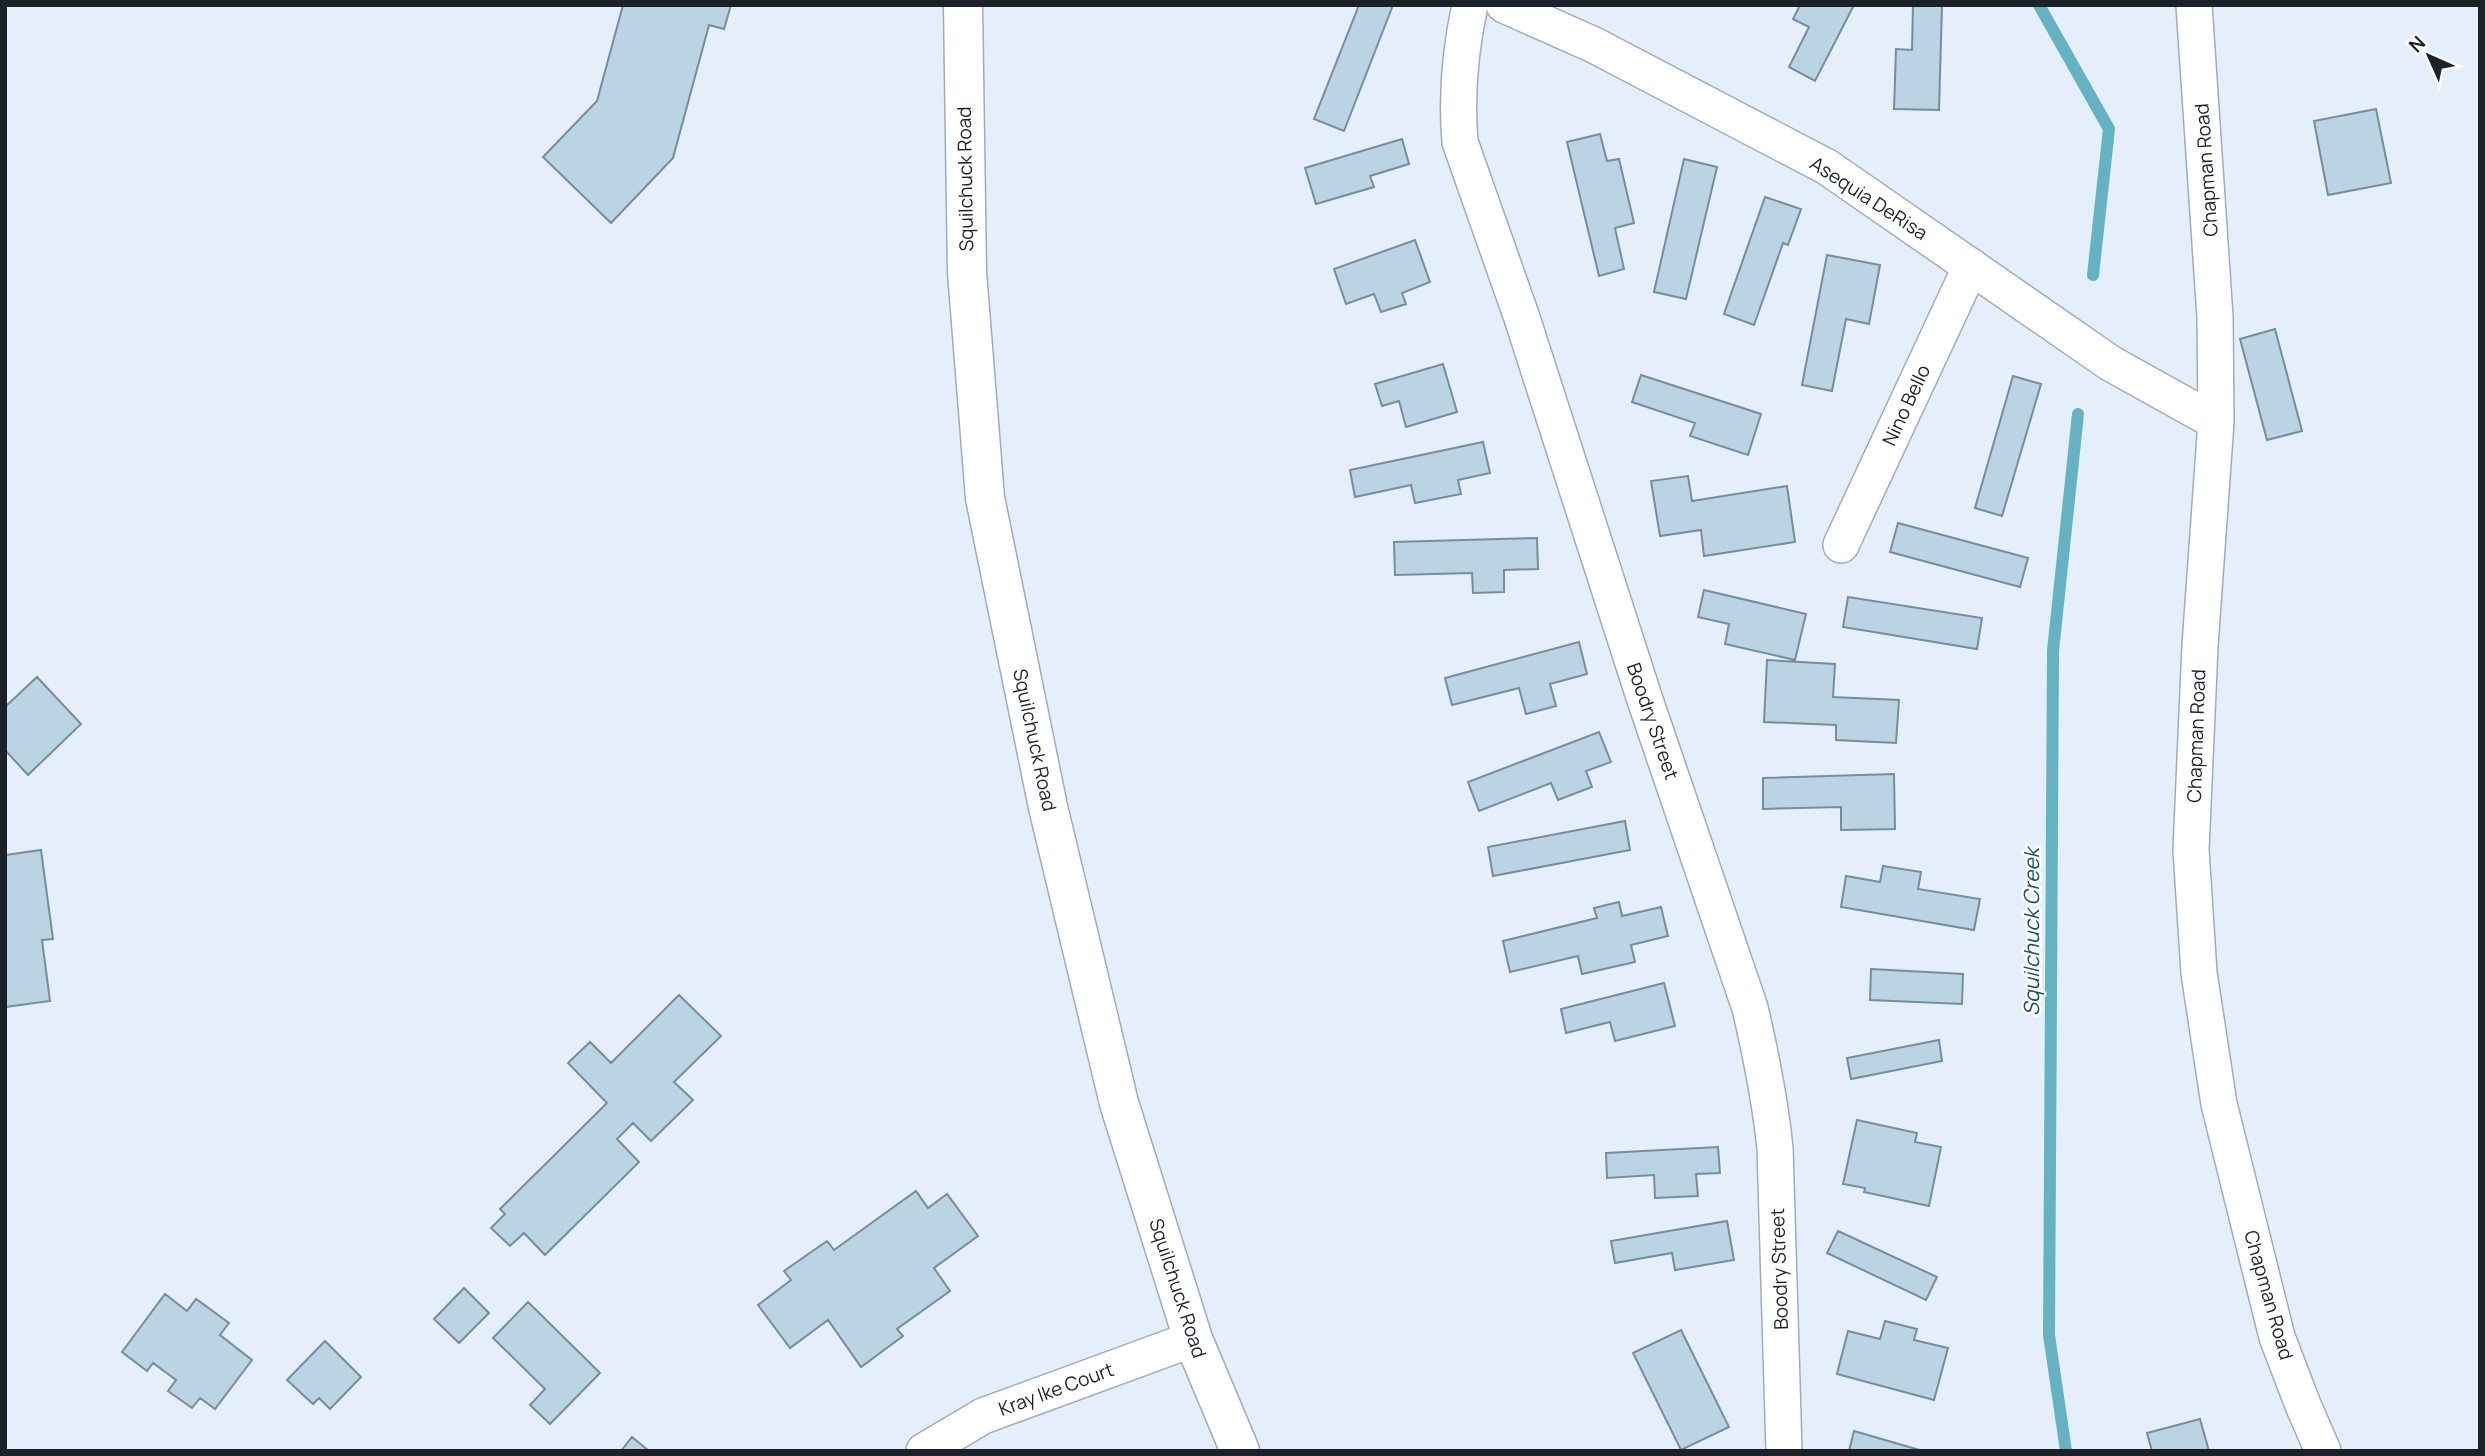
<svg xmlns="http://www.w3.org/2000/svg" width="2485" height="1456" font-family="Manrope,sans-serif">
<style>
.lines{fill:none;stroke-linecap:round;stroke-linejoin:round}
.stream{stroke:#65b2c3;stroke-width:12}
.building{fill:#bad4e4;stroke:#758e9c;stroke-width:2}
.street-casing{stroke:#9cadc1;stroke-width:38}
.secondary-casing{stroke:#9cadc1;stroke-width:41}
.street{stroke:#fff;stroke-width:35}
.secondary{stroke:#fff;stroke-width:38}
.labels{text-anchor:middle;stroke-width:5;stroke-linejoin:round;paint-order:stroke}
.street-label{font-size:19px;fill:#1b2129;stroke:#fff}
.water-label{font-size:21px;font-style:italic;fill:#115460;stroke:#fff}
</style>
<rect width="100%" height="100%" fill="#e5effc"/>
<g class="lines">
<path class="stream" d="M2039,5L2109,129L2093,275
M2066,1451L2049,1335L2053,651L2078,414"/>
</g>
<path class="building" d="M623,5H731L724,29L709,25L673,158L611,223L543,157L597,101Z
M1359,5H1393L1344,131L1314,119Z
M1800,5H1854L1815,81L1789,67L1809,27L1793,19Z
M1913,5H1942L1939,110L1894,109L1896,49L1912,50Z
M2376,109L2391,183L2328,195L2314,121Z
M1600,134L1607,161L1619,159L1634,223L1615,228L1624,269L1599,276L1567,142Z
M1402,139L1409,164L1370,176L1374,187L1316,204L1305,168Z
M1684,159L1717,167L1686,299L1654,292Z
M1765,197L1801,209L1788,245L1783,243L1754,325L1724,314Z
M1415,240L1430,282L1402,293L1406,304L1381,312L1374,294L1346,304L1334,269Z
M1827,255L1880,265L1869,324L1846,319L1832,391L1802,385Z
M2275,329L2302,431L2267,440L2240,339Z
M1443,364L1457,412L1406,427L1399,401L1382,406L1375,384Z
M1641,375L1761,414L1748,455L1690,436L1695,423L1632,402Z
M2013,376L2041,384L2002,516L1975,508Z
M1483,442L1490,473L1458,480L1461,494L1415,503L1411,485L1355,497L1350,470Z
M1688,476L1692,501L1787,486L1795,542L1704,556L1701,530L1660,536L1651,481Z
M1898,523L2028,558L2020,587L1890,552Z
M1537,538L1538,569L1504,570V592L1473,593L1472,573L1395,575L1394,542Z
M1704,590L1806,614L1795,660L1725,644L1729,624L1698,617Z
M1848,597L1982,618L1977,649L1843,627Z
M1579,642L1587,674L1550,684L1556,706L1526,714L1519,688L1452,705L1445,678Z
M1767,660L1835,664L1833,697L1899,700L1896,743L1836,740V725L1764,722Z
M37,677L81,724L28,775L5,750V707Z
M1599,732L1611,762L1586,771L1592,787L1558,800L1551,783L1479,811L1468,782Z
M1894,774L1895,829L1841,830V807L1763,809V778Z
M1625,821L1630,850L1493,876L1488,847Z
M41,850L53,939L42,940L50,1001L5,1007V855Z
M1883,866L1921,872L1918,889L1980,899L1974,930L1841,907L1846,876L1880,882Z
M1619,902L1622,916L1661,907L1668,936L1631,945L1635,962L1582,974L1578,956L1510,972L1503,941L1597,918L1594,908Z
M1871,969L1963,974L1962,1004L1870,1000Z
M1664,983L1675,1026L1615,1041L1610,1022L1566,1033L1561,1009Z
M679,995L721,1036L674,1082L693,1100L651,1141L633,1123L617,1139L639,1162L545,1255L524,1233L510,1246L491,1228L505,1214L500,1209L607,1103L568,1063L590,1042L611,1063Z
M1939,1040L1942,1061L1851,1079L1847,1058Z
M1857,1120L1917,1133L1915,1142L1941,1147L1929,1206L1864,1192L1865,1188L1843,1184Z
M1718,1147L1720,1173L1696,1174L1698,1196L1655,1198L1654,1175L1607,1178L1606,1153Z
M916,1191L928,1208L947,1194L978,1236L934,1268L950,1291L897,1329L903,1336L861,1367L828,1320L790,1348L758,1305L791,1280L784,1271L827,1241L834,1250Z
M1727,1221L1734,1260L1675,1270L1672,1253L1615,1263L1611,1241Z
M1838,1231L1937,1277L1926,1300L1827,1253Z
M464,1288L489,1313L459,1343L434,1319Z
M165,1294L187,1311L196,1299L229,1323L220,1335L252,1360L215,1409L200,1398L192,1408L168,1391L176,1380L153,1363L147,1371L122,1352Z
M528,1302L600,1373L550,1424L530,1405L545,1389L493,1338Z
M1885,1321L1917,1329L1914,1340L1948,1348L1934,1400L1837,1374L1848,1331L1880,1339Z
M1681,1330L1729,1427L1681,1450L1633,1353Z
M325,1341L361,1377L330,1409L319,1398L313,1404L287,1380Z
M2200,1419L2209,1451H2152L2147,1433Z
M1854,1431L1923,1451H1849Z
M632,1437L649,1451H621Z"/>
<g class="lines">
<g class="street-casing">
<path id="street" d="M1470,5C1460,51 1456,95 1460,142L1522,318L1645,700L1750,1008C1761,1055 1770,1100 1775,1148L1784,1451
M1504,5L1594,45L1827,167L2110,363L2216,422
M2194,5L2215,317L2216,422L2200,646L2191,850L2199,973L2219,1104L2265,1289L2277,1337L2303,1405L2323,1451
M1841,545L1971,266
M924,1451L983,1416L1193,1339"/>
</g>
<g class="secondary-casing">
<path id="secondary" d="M963,5L967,272L985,498L1048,807L1119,1103L1193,1339L1240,1451"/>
</g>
<use href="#street" class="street"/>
<use href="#secondary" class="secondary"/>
</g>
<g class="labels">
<g class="street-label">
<text transform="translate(2206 170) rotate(-94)" y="7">Chapman Road</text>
<text transform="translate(965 179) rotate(-91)" y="7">Squilchuck Road</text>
<text transform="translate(1869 198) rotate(33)" y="7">Asequia DeRisa</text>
<text transform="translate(1906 405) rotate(-65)" y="7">Nino Bello</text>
<text transform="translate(1653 721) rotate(71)" y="7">Boodry Street</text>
<text transform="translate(2196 736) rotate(-88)" y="7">Chapman Road</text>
<text transform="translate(1035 740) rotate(78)" y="7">Squilchuck Road</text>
<text transform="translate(1779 1269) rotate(-92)" y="7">Boodry Street</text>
<text transform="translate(1178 1288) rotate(72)" y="7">Squilchuck Road</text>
<text transform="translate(2269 1295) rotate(74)" y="7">Chapman Road</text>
<text transform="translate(1056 1389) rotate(-20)" y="7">Kray Ike Court</text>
</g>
<g class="water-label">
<text transform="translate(2032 932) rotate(-90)" y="7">Squilchuck Creek</text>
</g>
</g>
<rect width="2485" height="1456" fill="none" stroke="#1b2129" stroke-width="14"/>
<g transform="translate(2429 56) rotate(315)" stroke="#ffffff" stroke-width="5" paint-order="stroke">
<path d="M0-5L12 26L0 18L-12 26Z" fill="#1b2129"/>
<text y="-10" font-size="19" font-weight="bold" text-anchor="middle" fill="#1b2129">N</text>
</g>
</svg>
